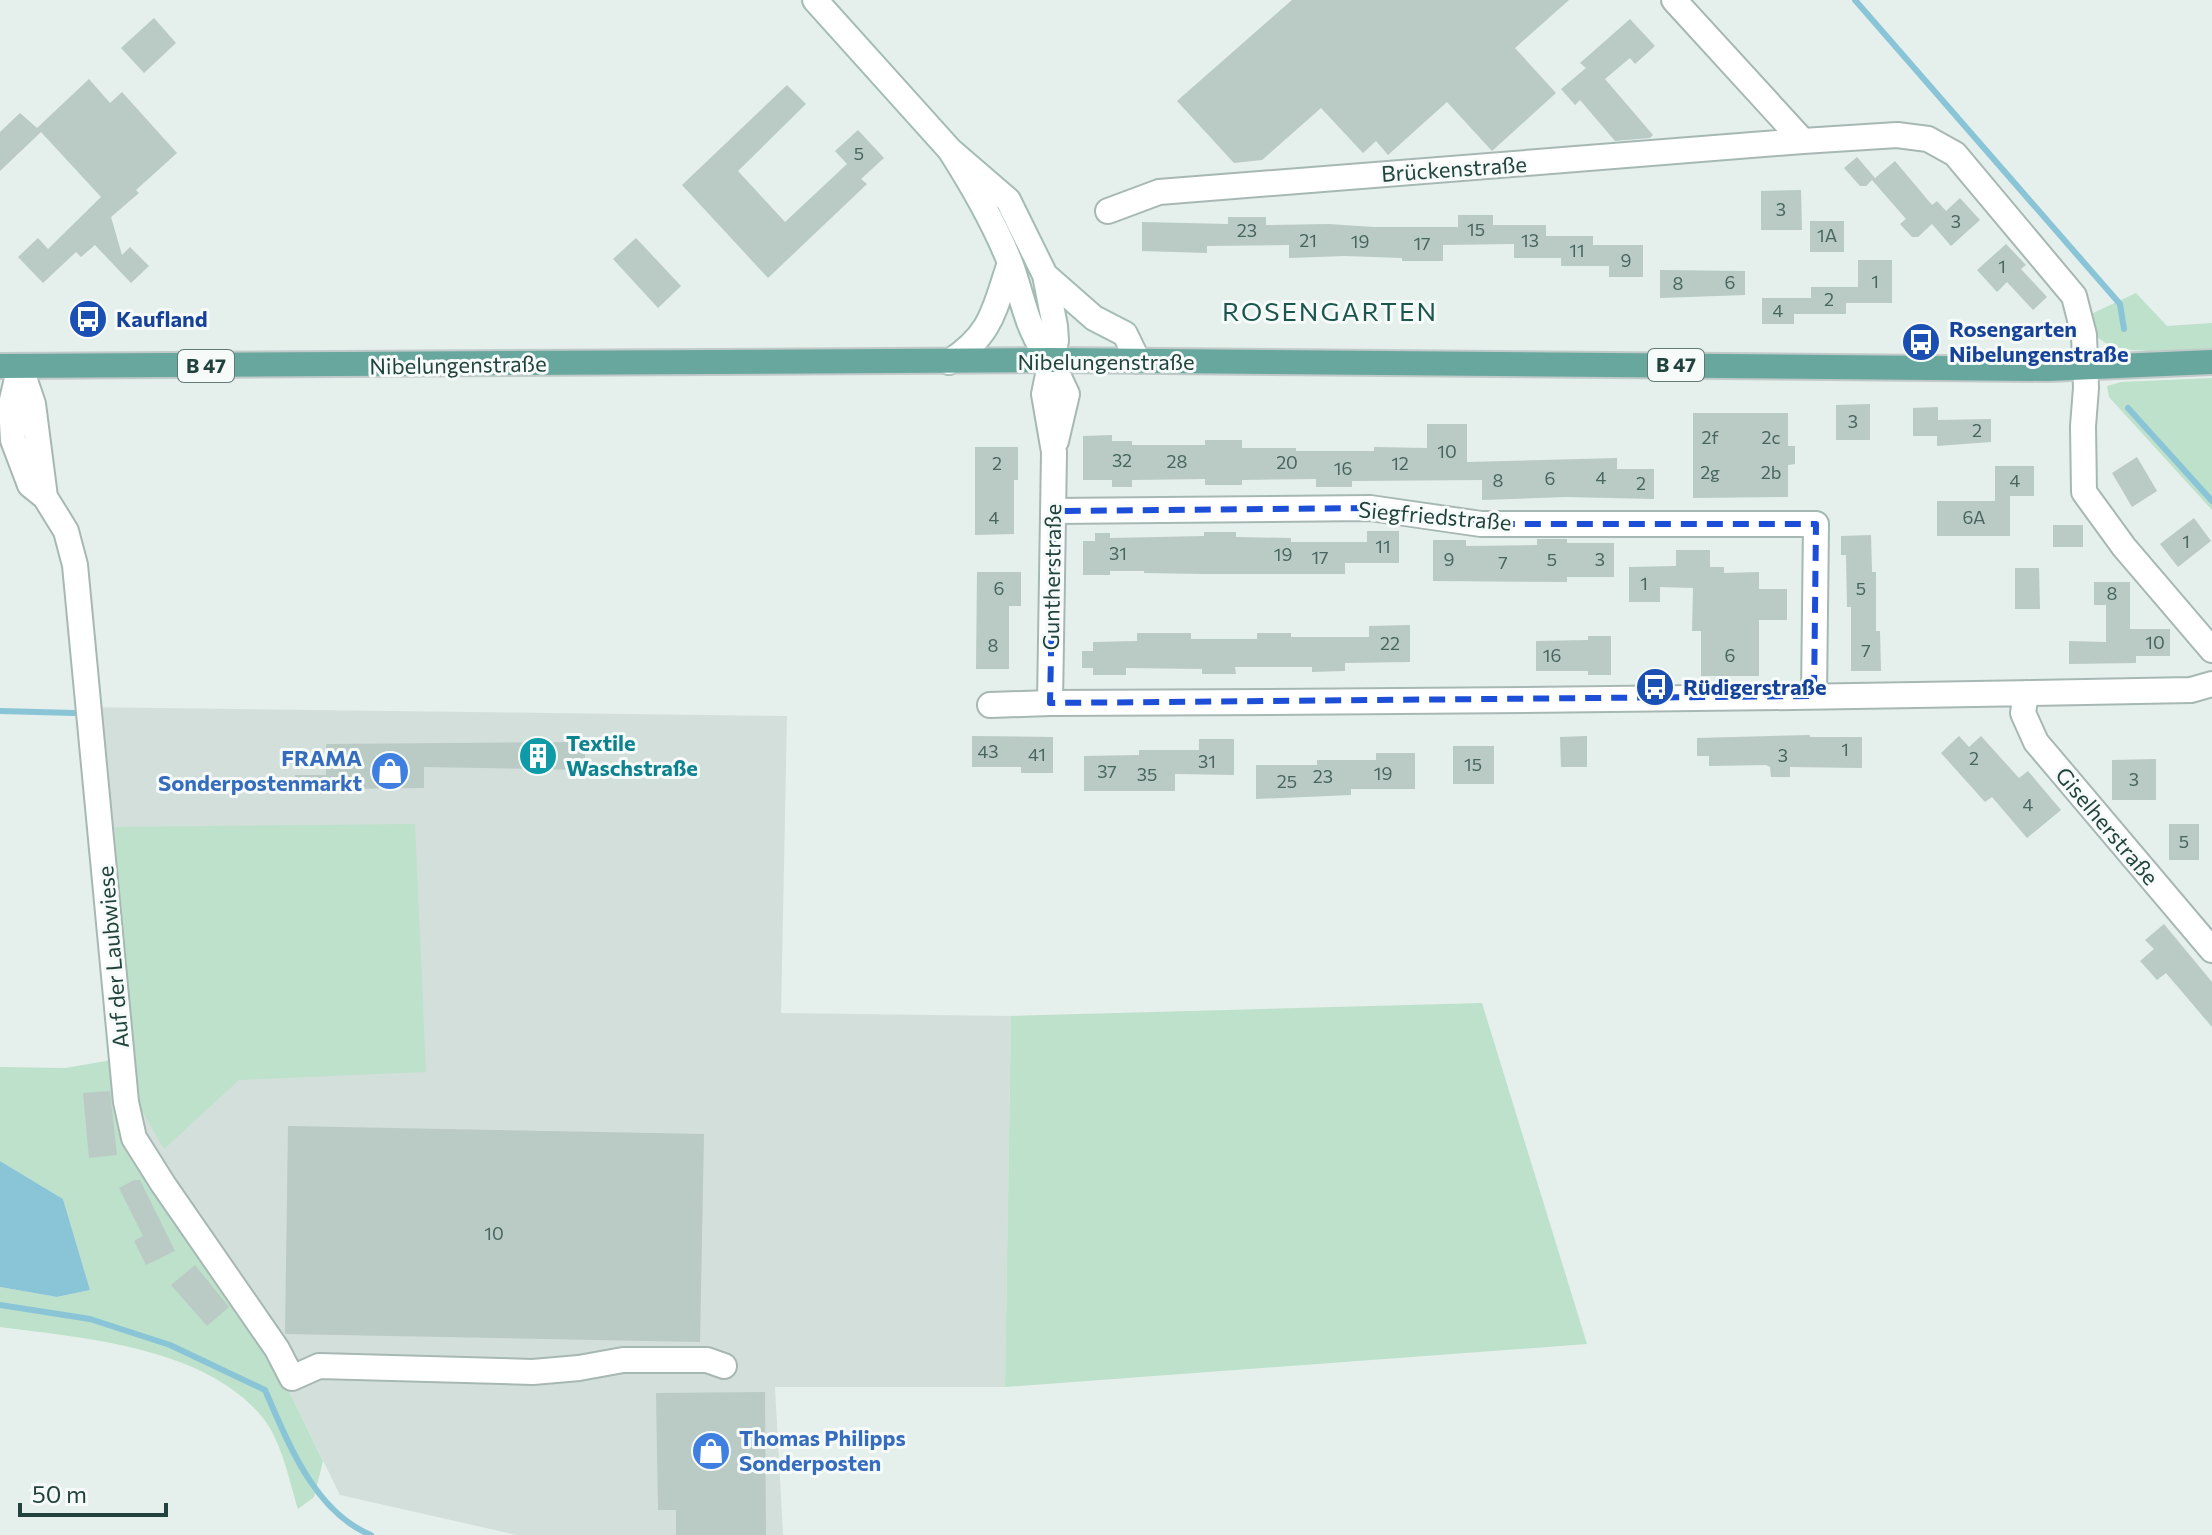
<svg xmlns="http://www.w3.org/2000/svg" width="2212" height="1535" font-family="Commissioner,sans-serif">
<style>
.built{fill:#d3dfdb}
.green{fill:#bde1ca}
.water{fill:#8ac4d7}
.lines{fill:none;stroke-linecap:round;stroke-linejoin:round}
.stream{stroke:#8ac4d7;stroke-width:6}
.building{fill:#bacac5}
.minor-casing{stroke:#a7b8b4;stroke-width:28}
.secondary-casing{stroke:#a3bcb5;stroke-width:28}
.primary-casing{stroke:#c1cac9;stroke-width:28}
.minor{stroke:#fff;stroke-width:24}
.secondary{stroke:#fff;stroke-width:24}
.primary{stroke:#67a79d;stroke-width:24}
.marked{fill:none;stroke:#1d4ed8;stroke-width:6;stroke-dasharray:16 10;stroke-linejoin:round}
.labels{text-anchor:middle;stroke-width:6;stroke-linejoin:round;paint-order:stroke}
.number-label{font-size:18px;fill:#48655f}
.shield{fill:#f6fbf9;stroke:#627a75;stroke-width:2}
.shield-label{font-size:20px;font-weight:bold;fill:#22433d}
.street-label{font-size:22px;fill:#22433d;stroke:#f6fbf9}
.transit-label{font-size:22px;font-weight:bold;fill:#164399;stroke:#f6fbf9;text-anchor:start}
.culture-label{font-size:22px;font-weight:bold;fill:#0d838f;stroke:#f6fbf9;text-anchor:start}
.shop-label{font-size:22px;font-weight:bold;fill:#366cbe;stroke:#f6fbf9;text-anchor:end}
.quarter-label{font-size:26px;letter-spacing:2px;fill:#1c574e;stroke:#f6fbf9}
</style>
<rect width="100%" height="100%" fill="#e5efec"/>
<path class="built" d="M80,707L787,716L781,1013L1011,1016L1005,1387H775L783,1535H517L340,1495L288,1389L127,1137Z"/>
<path class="green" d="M2136,293L2167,326L2212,323V348C2185,349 2110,360 2095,333C2092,328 2092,320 2091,314Z
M2212,378V510L2109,397L2107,386L2121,382Z
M415,824L426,1072L239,1080L164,1149L129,1088L115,827Z
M1482,1003L1587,1344L1005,1387L1011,1016Z
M118,1059L127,1137L288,1389L323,1461L314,1497L298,1509C289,1480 282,1442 263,1418C206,1347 84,1338 0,1327V1287L57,1297L90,1290L63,1199L0,1161V1067L65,1068Z"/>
<path class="water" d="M0,1161L63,1199L90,1290L57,1297L0,1287Z"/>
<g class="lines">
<path class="stream" d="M1855,0L2120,304L2124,329
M2128,408L2212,501
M0,711L74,713
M0,1305L90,1319L170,1345L265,1390C288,1442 314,1512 371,1535"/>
</g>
<path class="building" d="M1292,0H1569L1515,48L1556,93L1492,151L1447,102L1388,155L1376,141L1363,153L1321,108L1262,160L1234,163L1177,101Z
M154,18L176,43L144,73L121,48Z
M1630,19L1655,46L1635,64L1630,58L1605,79L1653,135L1650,138L1615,141L1580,100L1575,105L1561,89L1586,68L1580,63Z
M89,79L110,103L122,92L177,153L136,190L139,193L111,217L122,255L130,247L149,266L131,283L95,245L81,257L76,252L43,283L18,257L38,238L48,249L101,197L41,132L0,171V132L20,113L37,128Z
M787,85L806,104L738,171L785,222L847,164L835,151L858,130L884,158L861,179L867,184L768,278L682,185Z
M1857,157L1875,178L1895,161L1932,205L1937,201L1946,211L1960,198L1980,220L1951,246L1932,224L1918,237H1912L1900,224L1906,219L1872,180L1866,186H1860L1844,168Z
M1801,190L1802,230H1761V191Z
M1458,215H1493V225H1546V236H1593V245H1643V277H1609V266H1561V258H1514V244L1443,245V261H1402V258L1345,256L1289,258V245L1207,246V253L1142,251V222L1228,224V217H1266V225L1328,224L1374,227H1458Z
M1810,221H1844V252H1810Z
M636,238L681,286L658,308L613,259Z
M2006,244L2026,265L2021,269L2047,297L2033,310L2007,282L1997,292L1977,270Z
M1858,260H1892V303H1846V314H1794V324H1762V298H1811V287H1858Z
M1660,270L1745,271V295L1660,298Z
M1870,404V440H1836V405Z
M1938,407V420L1991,419V442L1937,446V436H1913V408Z
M1693,413H1788V446H1795V464L1788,465V497L1693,498Z
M1427,424H1467V462L1617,458V469H1654V499L1566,497L1482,500V480L1352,481V487H1316V479L1242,480V485H1205V479L1132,480V487H1112V480H1083V436L1112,435V441H1132V445H1205V440H1242V448H1296V451H1374V447L1427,448Z
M975,447H1018V480H1014V534L975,535Z
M2137,457L2157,491L2132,507L2112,473Z
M1995,466H2034V496H2010V536H1937V501H1995Z
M2194,518L2211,541L2178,567L2160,544Z
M2053,525H2083V547H2053Z
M1367,531H1399V563H1345V574H1204L1144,573V571H1110V575H1083V541H1095V533H1110V538L1204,536V532H1236V537L1291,538V542H1367Z
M1871,535L1872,572H1876V631H1880L1881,671H1851V607H1847L1846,555H1841V536Z
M1537,539H1567V543H1614V577H1567V582L1433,581V540H1466V546L1537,545Z
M1676,550H1710V567H1724V573L1759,572V589H1787V620H1759V676H1701V631H1692L1693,588L1660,587V602H1629V567L1676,566Z
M2015,568H2039L2040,609H2015Z
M977,572H1021V606H1009V669H976Z
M2094,582H2130V629H2170V656H2136V663L2069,664V641L2106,642V605H2094Z
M1410,625V662L1345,663V671L1312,672V667H1235L1236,674H1202V669L1126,668V675H1093V668H1082V651H1093V642L1137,641V633H1191V639H1257V633H1291V637H1369V626Z
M1588,636H1611V675H1588V671H1536V641L1588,640Z
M1810,735V737H1862V768L1790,767V777H1771L1770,767L1766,765L1709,766V756H1697V738Z
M972,736L1053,737V773H1021V767H972Z
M1587,736V767H1561L1560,737Z
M1959,736L1969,747L1981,736L2019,778L2028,771L2061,810L2027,838L1992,797L1985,802L1941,753Z
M1199,739H1234V775L1175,774V791H1084V756L1139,755V750H1199Z
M585,742V770L424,767V788L338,789V794H295V775H326V744Z
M1453,746H1494V784H1453Z
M1376,753H1415V789H1351V795L1256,799V765H1317V760H1376Z
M2156,759V800H2112V760Z
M2169,824H2199V860H2169Z
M2164,924L2212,982V1027L2166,973L2157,980L2140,961L2154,949L2145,940Z
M110,1091L117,1155L89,1158L83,1093Z
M288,1126L704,1134L700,1342L285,1334Z
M134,1180H140L175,1251L146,1265L134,1241L143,1236L119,1188Z
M195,1265L229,1307L207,1326L171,1285Z
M765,1392L766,1535H676V1510H658L656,1393Z"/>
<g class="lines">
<g class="minor-casing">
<path id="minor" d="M1674,0L1803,141L1897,135L1928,139L1955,154L2074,296L2084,335L2086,388L2083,426L2084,492L2124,547L2212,650
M1108,211L1159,192L1803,141
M1051,360L1067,394L1056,441
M20,366L11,404L13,440L30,485L45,497L66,531L75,565L126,1102L134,1138L163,1184L277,1349L292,1378L319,1366L533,1372L579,1368L623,1360H707L724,1366
M20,366L33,404L45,497
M1054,511L1370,508L1481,524H1816L1814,696
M2026,693L2023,713L2036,742L2212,950
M1050,703L1054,452L1044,394L1051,360
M990,705L1050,703C1430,702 1810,698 2191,690L2212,684"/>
</g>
<g class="secondary-casing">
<path id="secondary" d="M815,0L950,150L1008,200L1045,275L1055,326L1056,341L1051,360C1027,333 1023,298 1011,265C995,224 973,186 950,150
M1045,275L1094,318L1125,334L1138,361
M949,362C993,334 994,309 1010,263"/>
</g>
<g class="primary-casing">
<path id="primary" d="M0,366L1051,360L2047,369L2212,362"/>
</g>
<use href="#minor" class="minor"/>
<use href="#secondary" class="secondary"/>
<use href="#primary" class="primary"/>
</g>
<path class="marked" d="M1370,508L1481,524H1816L1814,696L1050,703L1054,511Z"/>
<defs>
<g id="bus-disc" transform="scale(2)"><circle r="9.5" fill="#1a4fb4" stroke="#f6fbf9"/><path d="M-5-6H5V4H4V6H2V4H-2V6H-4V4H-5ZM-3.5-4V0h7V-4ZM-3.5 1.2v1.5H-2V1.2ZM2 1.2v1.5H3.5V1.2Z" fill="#fff"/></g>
<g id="building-disc" transform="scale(2)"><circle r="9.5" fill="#0f9aa8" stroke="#f6fbf9"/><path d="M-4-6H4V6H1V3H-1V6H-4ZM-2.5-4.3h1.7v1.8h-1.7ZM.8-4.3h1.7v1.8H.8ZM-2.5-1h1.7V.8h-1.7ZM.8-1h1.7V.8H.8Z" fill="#fff"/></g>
<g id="shop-disc" transform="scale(2)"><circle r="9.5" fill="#3f7fe0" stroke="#f6fbf9"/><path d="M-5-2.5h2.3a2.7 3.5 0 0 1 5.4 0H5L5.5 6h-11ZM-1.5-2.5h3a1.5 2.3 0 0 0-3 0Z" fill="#fff"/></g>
</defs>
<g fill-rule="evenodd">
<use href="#bus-disc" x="88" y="319"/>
<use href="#bus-disc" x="1921" y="342"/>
<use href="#bus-disc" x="1655" y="687"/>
<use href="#building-disc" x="538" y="756"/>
<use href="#shop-disc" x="390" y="771"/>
<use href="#shop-disc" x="711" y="1451"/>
</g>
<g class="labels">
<g class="number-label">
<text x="859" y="160">5</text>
<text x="1781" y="216">3</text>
<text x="1956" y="228">3</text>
<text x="1476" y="236">15</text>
<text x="1247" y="237">23</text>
<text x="1827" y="242">1A</text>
<text x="1308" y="247">21</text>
<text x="1530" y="247">13</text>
<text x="1360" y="248">19</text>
<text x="1422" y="250">17</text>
<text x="1577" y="257">11</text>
<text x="1626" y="267">9</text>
<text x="2002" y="273">1</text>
<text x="1875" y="288">1</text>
<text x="1730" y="289">6</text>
<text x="1678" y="290">8</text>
<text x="1829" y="306">2</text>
<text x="1778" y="317">4</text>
<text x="1853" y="428">3</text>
<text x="1977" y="437">2</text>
<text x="1710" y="444">2f</text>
<text x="1771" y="444">2c</text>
<text x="1447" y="458">10</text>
<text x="1122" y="467">32</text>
<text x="1177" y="468">28</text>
<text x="1287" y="469">20</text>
<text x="997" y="470">2</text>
<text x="1400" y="470">12</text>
<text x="1343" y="475">16</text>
<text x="1710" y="479">2g</text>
<text x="1771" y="479">2b</text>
<text x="1601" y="484">4</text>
<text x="1550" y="485">6</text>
<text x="1498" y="487">8</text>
<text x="2015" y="487">4</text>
<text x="1641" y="490">2</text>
<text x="994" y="524">4</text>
<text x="1974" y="524">6A</text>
<text x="2186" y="548">1</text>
<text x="1383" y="553">11</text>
<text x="1118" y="560">31</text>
<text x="1283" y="561">19</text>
<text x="1320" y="564">17</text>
<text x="1449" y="566">9</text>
<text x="1552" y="566">5</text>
<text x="1600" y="566">3</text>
<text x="1503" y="569">7</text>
<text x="1644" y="590">1</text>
<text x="999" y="595">6</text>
<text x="1861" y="595">5</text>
<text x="2112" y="600">8</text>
<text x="2155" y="649">10</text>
<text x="1390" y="650">22</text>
<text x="993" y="652">8</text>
<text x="1866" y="657">7</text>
<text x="1552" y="662">16</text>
<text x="1730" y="662">6</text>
<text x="1845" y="756">1</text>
<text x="988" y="758">43</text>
<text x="1037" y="761">41</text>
<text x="1783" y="762">3</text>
<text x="1974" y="765">2</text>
<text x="1207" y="768">31</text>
<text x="1473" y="771">15</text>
<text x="1107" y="778">37</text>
<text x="1383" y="780">19</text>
<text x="1147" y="781">35</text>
<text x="1323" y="783">23</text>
<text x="2134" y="786">3</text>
<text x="1287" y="788">25</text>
<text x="2028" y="811">4</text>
<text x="2184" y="848">5</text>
<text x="494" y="1240">10</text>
</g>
<g class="shield">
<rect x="1648" y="349" width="56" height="32" rx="6"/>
<rect x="178" y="350" width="56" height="32" rx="6"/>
</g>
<g class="shield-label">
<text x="1676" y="372">B 47</text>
<text x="206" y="373">B 47</text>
</g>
<g class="street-label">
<text transform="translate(1454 169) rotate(-4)" y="8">Brückenstraße</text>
<text x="1106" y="370">Nibelungenstraße</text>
<text transform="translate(458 365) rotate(-1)" y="8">Nibelungenstraße</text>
<text transform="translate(1435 516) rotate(5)" y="8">Siegfriedstraße</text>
<text transform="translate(1052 577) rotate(-89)" y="8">Guntherstraße</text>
<text transform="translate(2107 826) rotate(50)" y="8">Giselherstraße</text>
<text transform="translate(113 957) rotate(-95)" y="8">Auf der Laubwiese</text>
</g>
<g class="transit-label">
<text x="116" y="327">Kaufland</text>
<text x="1949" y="337">Rosengarten<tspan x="1949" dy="25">Nibelungenstraße</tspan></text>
<text x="1683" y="695">Rüdigerstraße</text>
</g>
<g class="culture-label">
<text x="566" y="751">Textile<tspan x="566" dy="25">Waschstraße</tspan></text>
</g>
<g class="shop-label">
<text x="362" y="766">FRAMA<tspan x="362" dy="25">Sonderpostenmarkt</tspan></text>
<text x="739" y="1446" text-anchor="start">Thomas Philipps<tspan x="739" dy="25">Sonderposten</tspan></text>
</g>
<g class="quarter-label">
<text x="1330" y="321">ROSENGARTEN</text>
</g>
</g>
<path d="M20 1503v12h146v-12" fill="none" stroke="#22433d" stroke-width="4"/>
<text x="32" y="1503" font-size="24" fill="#22433d" stroke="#f6fbf9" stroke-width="6" paint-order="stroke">50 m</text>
</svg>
